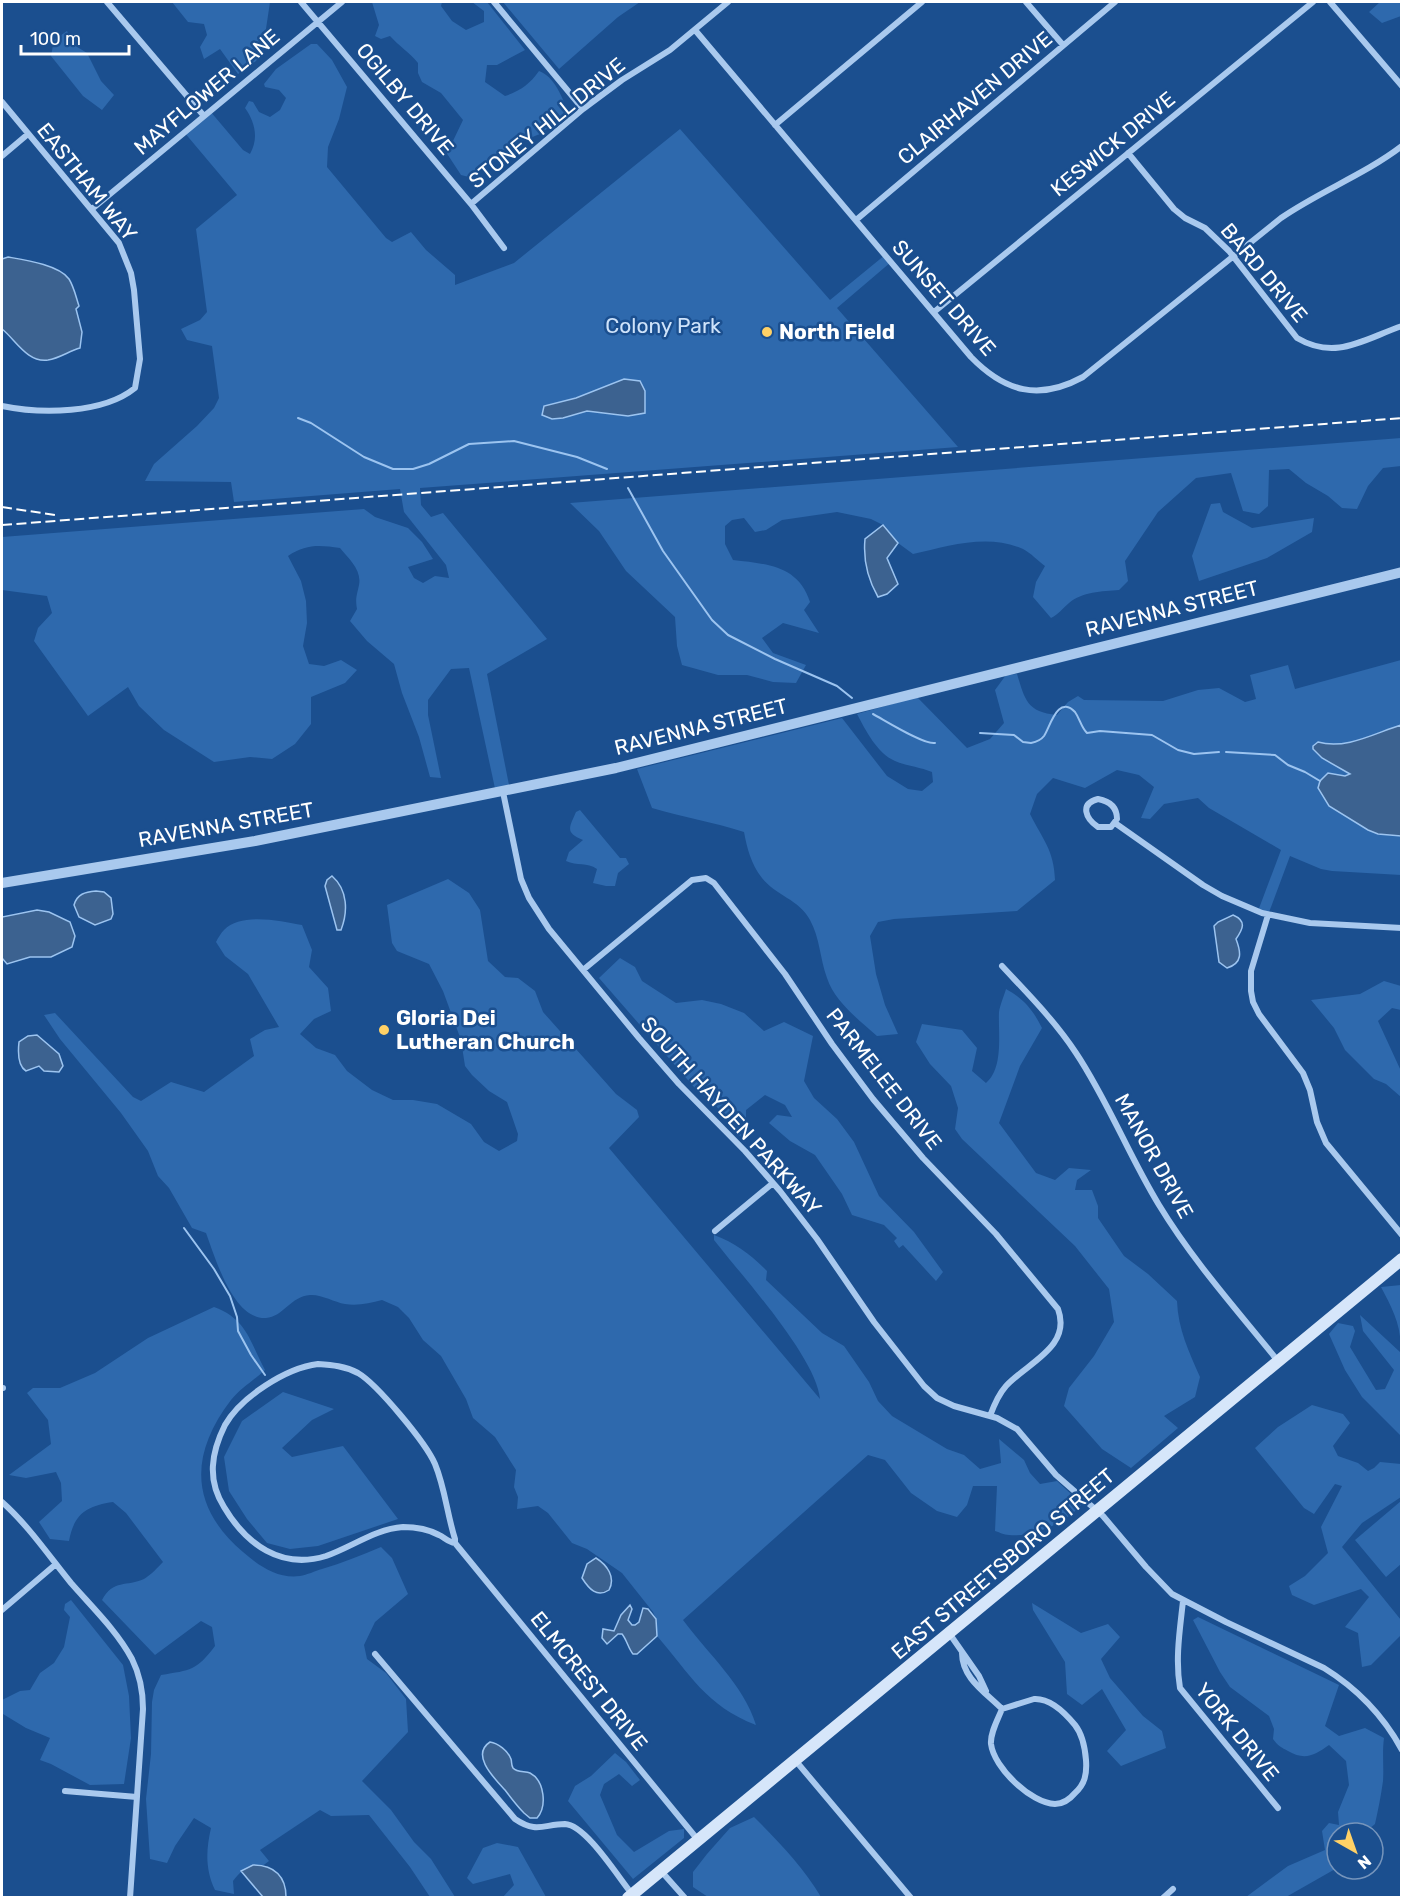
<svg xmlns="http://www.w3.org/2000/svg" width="1403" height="1899" font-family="Rubik,sans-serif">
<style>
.green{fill:#2e69ad}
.water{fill:#3c6290;stroke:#9cc4f0;stroke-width:1.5}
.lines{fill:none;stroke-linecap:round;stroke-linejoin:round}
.stream{stroke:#9cc4f0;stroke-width:2}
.minor{stroke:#a9c9ee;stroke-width:6}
.tertiary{stroke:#a9c9ee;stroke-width:10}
.secondary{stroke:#d6e6fa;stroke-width:12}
.rail{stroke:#fff;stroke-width:2;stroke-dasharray:10 4.5;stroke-linecap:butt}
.poi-dot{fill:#ffd166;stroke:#1b4f8f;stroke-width:2}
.labels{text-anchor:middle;stroke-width:5;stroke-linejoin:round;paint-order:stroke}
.street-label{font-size:21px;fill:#fff;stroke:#1b4f8f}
.park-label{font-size:21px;fill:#cfe3fa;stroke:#1b4f8f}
.poi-label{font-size:21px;font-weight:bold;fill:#fff;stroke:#1b4f8f;text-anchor:start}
</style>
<rect width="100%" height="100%" fill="#1b4f8f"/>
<path class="green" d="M172,2H270L263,49L256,61L238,74L220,49L204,59L200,47L207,35L204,24L188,22Z
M372,2H442L441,6L452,21L466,30L484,22V11L472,2H487L525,50L497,65H487L485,82L505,96C520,91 530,84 539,71C554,76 563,98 568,113L540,134L517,143L473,178L461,175L444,149L452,143L463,120L441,93L422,82L418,73V63C409,52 399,46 390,36L381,39L375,36L379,25Z
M503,2H640L618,17L559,69Z
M1380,2H1401V16L1382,23L1369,12Z
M67,31L74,45L87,53L101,81L114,95L102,110L83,96L51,56L54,40Z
M311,44H317L332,60L347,87L339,119L328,147L327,167L386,238L392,242L411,232L426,250L455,275V285L514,263L680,129L830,300L885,255L891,262L837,308L958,447L420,488L421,505L431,517L443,513L547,639L487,674L510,790L496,793L469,668L451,669L428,700V715L441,778L430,777L419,737L402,693L394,664L367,641L350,621L357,609C355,598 357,595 359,585C362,570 349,559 340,548C319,545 306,544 288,556L301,581L306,601L307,623L303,646L309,664L324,666L341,660L357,670L345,683L311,697V724L295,744L272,759L250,757L214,762L164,730L139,706L128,687L88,716L34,641L38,628L52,613L47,596L2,590V537L364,509L375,517L408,528L422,542L433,559L408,567L414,578L423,583L435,576L449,578L446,565L404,512L400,489L234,502L231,482L145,481L154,464L197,426L214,408L219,398L212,346L187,340L181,329L200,320L207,312L196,229L237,195L184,132L210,111L243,150L250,154C259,138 255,122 245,108L249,101L253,102L259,112L270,117L280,110L286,98L279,90L265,87L264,84L276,69Z
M1401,438V466L1383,468L1368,486L1357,509L1342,508L1328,496L1306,483L1289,469L1269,470L1268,506L1259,514L1243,511L1231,473L1196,478L1158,512L1125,561L1128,581L1119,590C1102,591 1082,592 1069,603C1062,609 1059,614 1051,618L1033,597L1036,582L1045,566C1038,561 1031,553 1023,549C988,533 948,546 913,554L898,543L885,526L871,519L837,512L782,520L766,530L755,532L744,518L732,520L725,526V544L733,560C767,564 798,565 810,602L804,610L819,633L783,623L762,638L773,653L806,665L796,683L773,682L747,675H718L682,665L677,646L675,617L626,571L599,531L570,503Z
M1220,503L1223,512L1252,528L1314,518L1312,532L1267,558L1199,581L1192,556L1211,504Z
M1401,660V875L1332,871L1321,869L1290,856L1268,915L1258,911L1281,850L1209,808L1198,798L1164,804L1150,819L1141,818L1154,787L1139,775L1117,770L1085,788L1053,778L1037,794L1030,814C1043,840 1054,850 1055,880L1017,911L894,919L878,922L870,936L876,974L885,1005L898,1034L877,1036C859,1020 835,1002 827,978C820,959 820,938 810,920C800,900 775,895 762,878C751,864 747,848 744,832C713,822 683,817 652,808L637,769L842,718L887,776L908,789L922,791L933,782L932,772C920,767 907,766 895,761C877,753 866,731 857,714L917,697L967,748L990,739L1004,723L995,690L1006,675L1017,674C1025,700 1027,712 1057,715L1068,702L1078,696L1084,700L1163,701L1198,690L1219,688L1245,702L1256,699L1250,675L1288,665L1295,689Z
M580,810L620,858H626L629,864L618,873L615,886H606L593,883L597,869C587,862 577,866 566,861L569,852L583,840C565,833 569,828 576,812Z
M448,879L469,893L480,910L488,961L505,977L518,978L535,991L543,1012L616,1094L637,1110L639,1117L609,1148L820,1399C816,1357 742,1276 714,1240V1235C736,1243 751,1255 767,1271L766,1280L822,1333L844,1346L869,1382L878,1401L892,1416L947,1449L964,1455L980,1469L1001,1463L999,1439L1024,1460L1030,1473L1040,1484L1057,1481L1082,1504C1067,1522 1033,1538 1009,1535C1004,1535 999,1532 995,1531L997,1486H973L967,1505L957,1517L937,1511L911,1493L885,1460L868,1455L683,1620C708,1654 743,1684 756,1725C705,1705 691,1675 657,1636V1621L653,1612L622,1573L587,1549L572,1543L548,1513L538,1506L517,1509L518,1497L514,1487L516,1470L495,1437L473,1418L466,1399L441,1356L423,1340L409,1318L398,1307L382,1300C370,1303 358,1306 345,1304C334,1302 321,1294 310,1295C291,1296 283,1317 266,1318C233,1320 215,1257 206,1233L192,1228L169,1188L158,1176L148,1151L121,1113L60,1039L44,1015L55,1013L133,1097L141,1101L171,1082L204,1092L254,1056L250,1039L265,1030L279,1027L248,974L225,956L216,942C218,938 221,933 224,930C241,912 280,921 302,925L312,950L309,967L328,988L331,1011L314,1019L300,1034L316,1048L335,1055L347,1071L372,1090L393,1100H413L437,1104L471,1124L484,1142L499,1151L517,1141L518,1134L507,1102L489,1091L472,1075L465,1066L461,1040L443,991L429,964L397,951L392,943L387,905Z
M620,958L635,967L642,981L676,1003L702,1000L721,1004L744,1013L764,1031L784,1022L813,1036L804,1081L814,1098L837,1119L854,1142L879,1196L914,1232L943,1272L936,1281L903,1245L899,1248L894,1241L897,1238L884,1225L852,1215L842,1194L815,1155L790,1141L769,1123L777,1115L792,1117L785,1105L765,1095L746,1110V1142L730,1126L717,1107L694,1087L599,978Z
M1384,981L1401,986V1010L1392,1008L1378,1021L1401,1071V1097L1386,1084L1374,1079L1345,1050L1334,1028L1311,1000L1360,994Z
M1006,989C1024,999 1033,1010 1042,1028L1020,1066L999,1123L1036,1173L1055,1180L1069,1168L1091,1170L1077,1180L1075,1190H1092L1098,1206V1218L1124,1256L1148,1274L1177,1301C1178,1329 1189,1352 1200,1377L1195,1397L1164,1416L1178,1428L1131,1468L1102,1449L1064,1406L1069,1388L1094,1356L1114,1322L1109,1289L1075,1246L962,1139L955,1129L958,1108L951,1086L930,1064L916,1042L922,1024L962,1030L977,1048L972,1071L986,1083C1004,1068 998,1032 999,1012C1000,1005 1004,996 1006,989Z
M1401,1285H1402L1401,1436L1362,1397L1345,1370L1329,1334L1338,1323L1353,1326L1355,1331L1350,1347L1376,1390L1385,1389L1394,1370L1363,1331L1360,1315L1400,1352C1403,1328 1392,1308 1381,1287Z
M214,1307C247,1319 250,1342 265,1370C254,1380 240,1389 231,1400C189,1455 190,1507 243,1552C259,1566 278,1579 300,1576C307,1575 315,1571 322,1569C342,1563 362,1555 381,1547L392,1558L408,1594L375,1622L364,1645L367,1659L386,1673L406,1699L408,1732L362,1781L391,1810L414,1842L431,1859L455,1897H430L410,1867L369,1815L331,1816L320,1810L260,1850L269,1861L261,1867C249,1862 240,1872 233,1881L234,1894L215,1890C205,1869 206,1850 211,1828L194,1818L175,1846L167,1863L150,1859L146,1799L151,1754L152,1702L154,1690L161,1675C191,1670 196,1671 215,1646L212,1627L201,1621L155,1655L102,1600C113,1579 127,1587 144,1579C151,1575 158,1567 163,1562L126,1513L113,1502C86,1506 74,1514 69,1541L50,1539L39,1522L62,1501L61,1483L56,1472L26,1478L9,1475L51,1444L48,1420L27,1393L33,1388H60L95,1373L148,1338Z
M283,1392L334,1409L312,1420L282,1448L292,1457L343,1446L398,1519L318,1546L290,1549L267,1543L247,1519L229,1491L224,1457L242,1421Z
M1312,1405L1343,1414L1350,1423L1333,1446L1338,1456L1358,1463L1368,1471L1374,1468L1380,1462L1401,1464V1497L1362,1523L1342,1547L1401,1620V1635L1371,1665L1362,1667L1358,1633L1345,1627L1369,1597L1361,1589L1314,1605L1292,1595L1289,1586L1305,1576L1328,1553L1321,1527L1342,1486L1335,1484L1314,1514L1304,1508L1255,1448L1278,1427Z
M1401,1501V1564L1386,1577L1355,1540Z
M71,1600L123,1665L129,1696L131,1738L124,1784L90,1785L51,1764L40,1760L50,1738L26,1728L3,1714L2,1700L20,1691L30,1690L40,1673L54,1663L64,1647L70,1617L64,1610L65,1604Z
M1032,1603L1081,1633L1108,1624L1120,1637L1101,1659L1110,1678L1143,1716L1162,1731L1166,1748L1121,1766L1107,1751L1126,1730L1102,1689L1082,1705L1067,1694L1065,1662L1033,1610Z
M1198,1617L1339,1685L1325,1726L1339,1736L1365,1728L1384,1738C1382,1753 1384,1767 1383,1781C1381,1796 1378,1810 1375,1824C1365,1834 1350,1833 1337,1833V1868L1286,1897H1246L1288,1866L1325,1850L1322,1831L1329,1823L1339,1825L1338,1812L1349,1785L1346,1761L1329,1745C1315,1755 1305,1761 1288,1751C1282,1748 1277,1745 1273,1739L1274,1729L1269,1716L1230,1687L1220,1672L1193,1620Z
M615,1753L626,1762L640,1780L632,1786L619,1774L604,1784L600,1795L617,1835L634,1852L669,1831L684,1829V1838L633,1879L568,1801L575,1786L591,1776Z
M754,1817C779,1842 803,1867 821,1897H708L693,1887V1872L707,1854L730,1828Z
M497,1843L518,1847L546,1897H503L514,1885L510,1874L473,1884L467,1878L483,1848Z"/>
<path class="water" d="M8,257C25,260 59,265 69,279C74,287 76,297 79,306L76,309L82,332L80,348C69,351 60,358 48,360C27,363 15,339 2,329V259Z
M624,379L640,381L645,391V413L628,416L587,411L563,418L552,419L542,415L544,406L576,398Z
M883,525L898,543L887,558L898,584L887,594L878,597C867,578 863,560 865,539Z
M1401,725V836L1378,834L1368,830L1329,806L1318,788L1320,781L1328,773L1345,776L1350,774L1322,758L1313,749V746L1318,742C1346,750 1375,733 1401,725Z
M332,876C348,890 348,912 341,930H337L325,886L327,880Z
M96,891L104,892L111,898L113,914L111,919L95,925L79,917L74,905C77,894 85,892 96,891Z
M37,910L49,912L70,922L75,936L72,947L51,957H30L7,964L2,958V917Z
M1233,915C1247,921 1243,929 1236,939C1241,952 1243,963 1227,968L1219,962L1214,926L1218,922Z
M37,1035L59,1054L63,1066L59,1072L44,1071L39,1066L26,1071C18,1066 18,1051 19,1042L28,1036Z
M596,1558C607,1565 616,1577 609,1590C597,1598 589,1589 582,1578L587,1564Z
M630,1605L632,1609L628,1620L632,1625H635L639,1622L643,1608L648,1609L656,1619L657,1636L637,1654H633C628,1648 627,1640 622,1634H618L607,1644L602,1638L603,1629L614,1631L621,1615Z
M490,1742C498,1743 508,1751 511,1759C512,1762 511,1765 513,1768C517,1773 525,1771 530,1773C545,1781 547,1807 537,1818H530L524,1813C517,1806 511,1798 505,1790C495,1779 470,1755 490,1742Z
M253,1865C275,1865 286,1877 286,1897H263L241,1871Z"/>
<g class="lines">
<path class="stream" d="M298,418L311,423L364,457L393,469H413L429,464L469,444L514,441L577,457L607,469
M628,488L663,551L712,620L728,635L775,659L837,686L852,698
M873,714C886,721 924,745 935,743
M980,733L1014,735L1023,742L1031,743C1036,742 1041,740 1044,736C1050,727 1058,694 1075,712C1080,719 1081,727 1087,733L1100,731L1152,735L1178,750L1194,754L1219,752
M1226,752L1275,755L1288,765L1305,772L1320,781
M184,1228L214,1269L230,1296L237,1317L238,1331L251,1355L265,1375"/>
<path class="minor" d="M107,2L204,116
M301,2L471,204L504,248
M494,2L583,109
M1026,2L1063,45
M1330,2L1402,86
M695,30L971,357C1005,392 1039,401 1083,377L1281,218C1320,191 1364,175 1402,146
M2,102L119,243L131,273L134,290L140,359L135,388C103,414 41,414 2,406
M775,125L922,2
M1128,153L1174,209L1185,218L1205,228L1229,251L1297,338C1336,361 1364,339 1402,326
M2,156L28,134
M471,204L583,109L622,80L670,50L728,2
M92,209L342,2
M856,220L1115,2
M934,312L1313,2
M503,792L521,879L529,898L549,929L639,1038L679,1084L745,1151L780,1191L817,1239L874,1322L924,1386L937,1398L954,1406L997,1418L1017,1429L1056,1475L1103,1516L1146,1567L1172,1594L1226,1622L1324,1668C1358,1689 1383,1715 1402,1750
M1098,799C1109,801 1117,807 1117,819L1111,827H1098C1086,819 1079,804 1098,799Z
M1115,823L1203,885L1222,896L1262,913L1310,923L1402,928
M1268,915L1251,971V991L1253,1002L1259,1014L1303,1073L1310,1090L1317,1122L1326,1143L1402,1235
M1002,966C1028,994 1055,1021 1076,1053C1108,1101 1129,1156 1159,1205C1193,1261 1237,1310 1278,1361
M583,970L692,880L706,878L714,883L785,974L832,1044L873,1099L923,1158L996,1234L1058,1309C1072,1347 1027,1363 1006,1386C998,1395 994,1405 990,1416
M715,1231L773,1183
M318,1364C332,1365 345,1366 358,1373C377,1384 426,1443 435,1464C445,1488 447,1514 455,1539V1543C448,1542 444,1537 439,1535C428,1529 415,1527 403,1527C375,1529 352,1547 326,1556C281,1570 246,1544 224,1507C207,1480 211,1453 225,1425C241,1397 286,1368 318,1364Z
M2,1388H3
M2,1502C28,1525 49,1556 71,1583C92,1607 117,1631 132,1659C140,1675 143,1691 143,1709L130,1898
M455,1543L698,1840
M1183,1601C1180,1629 1175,1659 1180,1688L1278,1808
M2,1610L56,1564
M949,1633L979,1676L986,1691
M962,1653C962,1678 985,1692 1002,1709
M375,1654L515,1819C537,1834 544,1824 565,1824C586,1825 618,1877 632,1894
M1034,1699C1050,1698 1066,1714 1075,1725C1083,1735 1085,1748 1086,1760C1087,1774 1085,1784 1075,1793C1070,1799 1063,1804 1055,1804C1031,1803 994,1768 991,1744C990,1733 998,1719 1002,1709Z
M795,1760L911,1898
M65,1791L137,1797
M661,1871L685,1898
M1163,1898L1173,1889"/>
<path class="tertiary" d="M2,883L255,841L616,768L1402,572"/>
<path class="secondary" d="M628,1898L1402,1259"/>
<path class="rail" d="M2,507L55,515
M2,525L1402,418"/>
</g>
<g class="poi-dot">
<circle cx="767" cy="332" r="6"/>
<circle cx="384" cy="1030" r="6"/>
</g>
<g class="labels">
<g class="street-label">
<text transform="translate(207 92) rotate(-40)" y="7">MAYFLOWER LANE</text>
<text transform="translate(975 98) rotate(-40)" y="7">CLAIRHAVEN DRIVE</text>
<text transform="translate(405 99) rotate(50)" y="7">OGILBY DRIVE</text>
<text transform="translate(547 123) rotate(-39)" y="7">STONEY HILL DRIVE</text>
<text transform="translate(1113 144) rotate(-39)" y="7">KESWICK DRIVE</text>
<text transform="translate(87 182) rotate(51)" y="7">EASTHAM WAY</text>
<text transform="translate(1264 273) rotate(50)" y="7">BARD DRIVE</text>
<text transform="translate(944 298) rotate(49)" y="7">SUNSET DRIVE</text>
<text transform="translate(1172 609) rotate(-14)" y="7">RAVENNA STREET</text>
<text transform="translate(701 727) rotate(-14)" y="7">RAVENNA STREET</text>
<text transform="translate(226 825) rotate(-10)" y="7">RAVENNA STREET</text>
<text transform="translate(884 1079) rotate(52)" y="7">PARMELEE DRIVE</text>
<text transform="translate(731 1116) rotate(48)" y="7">SOUTH HAYDEN PARKWAY</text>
<text transform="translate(1154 1156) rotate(61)" y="7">MANOR DRIVE</text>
<text transform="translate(1003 1564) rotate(-40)" y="7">EAST STREETSBORO STREET</text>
<text transform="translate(589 1681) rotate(51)" y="7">ELMCREST DRIVE</text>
<text transform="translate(1237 1732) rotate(51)" y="7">YORK DRIVE</text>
</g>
<g class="park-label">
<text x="663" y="333">Colony Park</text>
</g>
<g class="poi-label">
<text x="779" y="339">North Field</text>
<text x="396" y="1025">Gloria Dei<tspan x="396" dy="24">Lutheran Church</tspan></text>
</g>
</g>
<rect width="1403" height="1899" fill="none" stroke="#ffffff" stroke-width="6"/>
<g transform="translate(1355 1851) rotate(140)"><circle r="28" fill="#1b4f8f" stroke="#7695bc" stroke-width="1.5"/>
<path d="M0-4.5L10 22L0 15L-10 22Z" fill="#ffd166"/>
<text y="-9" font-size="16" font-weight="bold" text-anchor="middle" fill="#ffffff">N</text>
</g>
<path d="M21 45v9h108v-9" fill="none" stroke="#ffffff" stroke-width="3"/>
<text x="30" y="45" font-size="18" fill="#ffffff" stroke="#1b4f8f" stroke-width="4.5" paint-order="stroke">100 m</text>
</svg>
